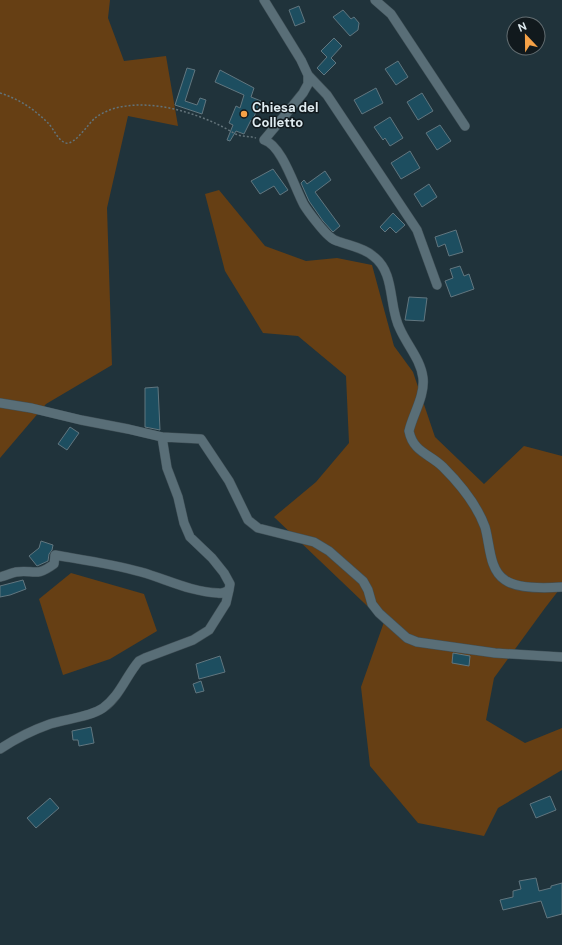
<svg xmlns="http://www.w3.org/2000/svg" width="562" height="945" font-family="'DM Sans',sans-serif">
<style>
.green{fill:#663f14}
.building{fill:#1d4e60;stroke:#61767f}
.lines{fill:none;stroke-linecap:round;stroke-linejoin:round}
.minor-casing{stroke:#405057;stroke-width:10}
.path{stroke:#62737a;stroke-width:1.5;stroke-dasharray:2 2;stroke-linecap:butt}
.minor{stroke:#596e77;stroke-width:9}
.poi-dot{fill:#f6a247;stroke:#11191d;stroke-width:1.5}
.labels{text-anchor:middle;stroke-width:3;stroke-linejoin:round;paint-order:stroke}
.poi-label{font-size:13px;font-weight:bold;fill:#deeaef;stroke:#11191d;text-anchor:start}
</style>
<rect width="100%" height="100%" fill="#20333b"/>
<path class="green" d="M0,0H110L108,18L124,61L166,56L178,126L128,116L107,208L112,365L46,404L0,458Z
M219,190L265,246L306,261L337,258L372,265L394,346L413,372L435,437L484,484L524,446L562,456V586L545,608L494,678L486,720L525,743L562,728V770L498,808L484,836L418,823L370,766L361,687L384,622L274,517L316,482L349,443L346,376L298,336L263,333L225,271L205,194Z
M71,573L144,594L157,631L110,659L63,675L39,599Z"/>
<path class="building" d="M299,6L305,22L295,26L289,10Z
M343,10L351,19L354,17L359,23L358,30L350,36L333,17Z
M334,38L342,46L331,58L336,63L324,75L317,68L327,57L321,51Z
M398,61L408,77L396,85L385,69Z
M187,68L195,70L185,101L197,105L200,98L206,100L202,114L175,105Z
M220,70L254,88L251,97L261,101L252,121L251,120L244,134L236,131L230,141L227,140L233,125L229,123L236,106L240,108L244,95L215,82Z
M376,88L383,103L362,114L354,100Z
M422,93L433,111L418,120L407,102Z
M390,117L403,138L390,146L385,138L383,140L374,127Z
M440,125L451,141L437,150L426,133Z
M410,151L420,168L401,179L391,163Z
M273,169L288,190L280,195L274,186L260,194L251,181Z
M325,171L331,180L315,192L340,226L333,232L323,221L309,201L301,183L304,180L307,184Z
M429,184L437,197L422,207L414,194Z
M393,213L405,225L396,233L390,227L385,232L380,227Z
M456,230L463,252L449,256L445,244L438,247L435,237Z
M460,266L464,276L469,274L474,289L451,297L445,281L453,278L450,269Z
M409,297L427,298L424,321L405,320Z
M158,387L160,430L145,427V388Z
M70,427L79,433L67,450L58,444Z
M41,541L53,545L52,550L49,554L48,561L37,566L29,556L39,548Z
M23,580L26,589L10,595L0,597V586Z
M453,653L470,656L469,666L452,663Z
M220,656L225,672L199,679L196,664Z
M201,681L204,691L196,693L193,684Z
M91,727L94,743L79,746L78,740H73L72,731Z
M550,796L556,810L536,818L530,804Z
M50,798L59,808L36,828L27,818Z
M536,878L539,891L551,888V886L562,883V914L547,918L541,901L503,910L500,900L513,897V891L521,889L519,881Z"/>
<g class="lines">
<g class="minor-casing">
<path id="minor" d="M264,0L301,60L308,75V84L303,93L286,114L264,140C282,145 295,189 304,205C309,213 323,231 329,236C332,239 336,241 340,242C351,246 364,248 373,256C396,273 388,306 400,329C407,345 421,360 423,378C425,396 413,414 409,431C413,452 430,454 443,467C460,484 477,505 485,527C490,544 489,570 505,580C517,589 547,588 562,587
M375,0L391,14L465,126
M308,75L327,95L417,230L437,285
M0,403L31,408L81,420L128,429L162,437L201,439L229,481L248,520L258,528L314,542L329,551L363,581L368,590L372,604L379,613L407,638L417,642L495,653L562,657
M0,577C5,576 11,573 16,572C34,569 35,578 54,564L55,555C84,560 113,564 141,572C166,579 191,592 218,593C223,594 226,592 229,590
M0,749C15,739 33,730 50,724C66,719 90,717 103,708C120,696 126,676 139,661L145,658L193,640L209,630L226,603L229,590L230,584L224,573L212,558L190,537L184,523L178,497L167,468L162,437"/>
</g>
<path class="path" d="M0,93C19,99 34,109 48,123C54,129 58,141 66,143C75,145 88,124 95,118C103,112 115,107 126,106C156,102 189,111 217,124C224,127 231,132 238,135C244,137 250,136 256,138"/>
<use href="#minor" class="minor"/>
</g>
<circle class="poi-dot" cx="244" cy="114" r="4"/>
<g class="labels">
<g class="poi-label">
<text x="252" y="112">Chiesa del<tspan x="252" dy="15">Colletto</tspan></text>
</g>
</g>
<g transform="translate(526 36) rotate(338)"><circle r="19" fill="#11191d" stroke="#636d71"/>
<path d="M0-3L7 15L0 10L-7 15Z" fill="#f6a247"/>
<text y="-6" font-size="11" font-weight="bold" text-anchor="middle" fill="#deeaef">N</text>
</g>
</svg>
